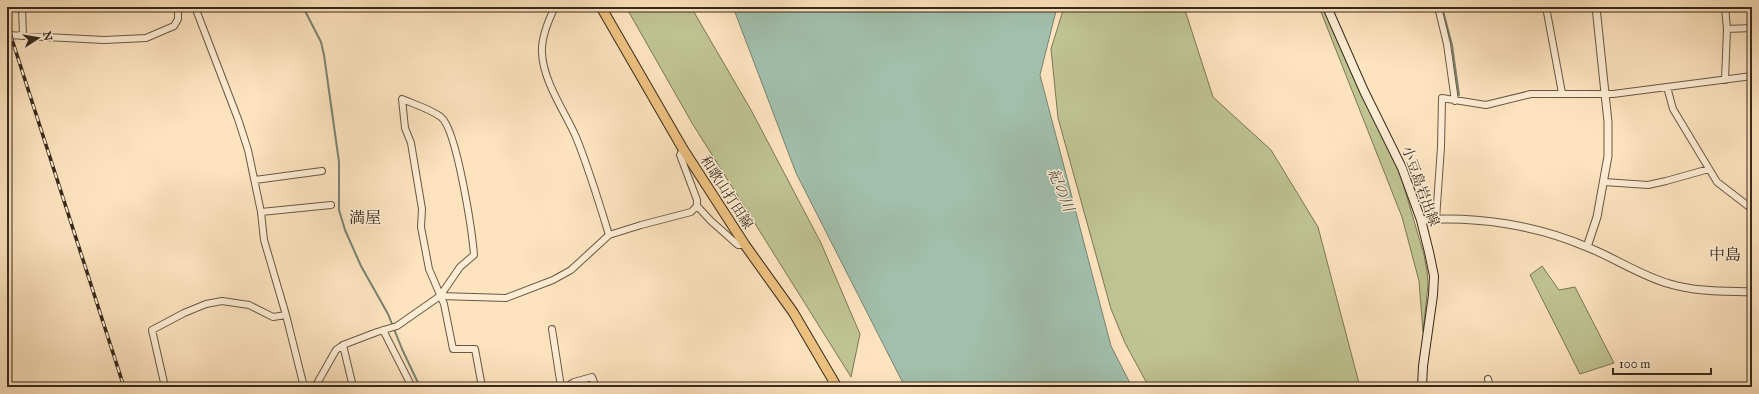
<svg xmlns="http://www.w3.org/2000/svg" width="1759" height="394" font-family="'IM FELL Great Primer','Noto Serif JP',serif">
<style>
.green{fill:#bfc492;stroke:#7b7656}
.water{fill:#a1bfac;stroke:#778372}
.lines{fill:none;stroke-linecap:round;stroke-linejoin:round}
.stream{stroke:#778372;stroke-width:2}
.minor-casing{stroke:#685844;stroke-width:8}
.tertiary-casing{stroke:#685844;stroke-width:9}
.secondary-casing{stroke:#37291b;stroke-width:10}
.primary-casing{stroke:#37291b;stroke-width:11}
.minor{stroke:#feedd5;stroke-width:6}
.tertiary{stroke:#feedd5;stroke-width:7}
.secondary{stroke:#feedd5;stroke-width:8}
.primary{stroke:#eec280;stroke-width:9}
.rail-casing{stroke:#37291b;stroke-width:3.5}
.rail{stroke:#feedd5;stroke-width:2;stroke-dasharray:6;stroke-linecap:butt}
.labels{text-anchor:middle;stroke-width:3;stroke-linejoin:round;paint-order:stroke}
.street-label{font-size:14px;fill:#37291b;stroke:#feedd5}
.water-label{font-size:15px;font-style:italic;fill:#524e3f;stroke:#feedd5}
.quarter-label{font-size:16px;fill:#37291b;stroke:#feedd5}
</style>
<rect width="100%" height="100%" fill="#fde4bf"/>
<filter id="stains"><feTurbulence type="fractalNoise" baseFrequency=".005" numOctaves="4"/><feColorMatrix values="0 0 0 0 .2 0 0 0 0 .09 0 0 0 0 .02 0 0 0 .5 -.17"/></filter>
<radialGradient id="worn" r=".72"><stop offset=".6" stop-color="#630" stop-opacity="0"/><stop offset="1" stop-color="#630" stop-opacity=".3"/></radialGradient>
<path class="green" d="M626,7H691L751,110L821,243L860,334L851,377L692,123Z
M1064,7H1184L1213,97L1271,150L1318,227L1360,387H1149L1125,343L1111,309L1058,118L1051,49Z
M1319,7H1323L1358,88L1390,148L1400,173L1424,255L1427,271L1428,285L1423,332L1419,281L1402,217Z
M1542,266L1559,290L1575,287L1614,363L1580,374L1530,275Z"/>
<path class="water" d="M733,7H1057L1040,75L1111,346L1132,387H905L796,173Z"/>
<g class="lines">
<path class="stream" d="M303,7L321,42L324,55L339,162V210L345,230L361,266L388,314L402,349L420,387
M1442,7L1452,45L1459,95"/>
<g class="minor-casing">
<path id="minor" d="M22,7L23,36
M195,7L238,119L248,150L261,212L264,240L286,315L304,387
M555,7C548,21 541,37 542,53C543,81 565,112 576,137C589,169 599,202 609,235
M1438,7L1447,44L1455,101
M1546,7L1562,93
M1727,29L1752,28
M7,35L104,40L146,38L174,26L178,19V7
M1725,80L1727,29L1725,7
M1667,87L1673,109L1717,182L1752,209
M683,149L680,155L697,200V206L711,221L738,245H745
M255,180L322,171
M1604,182L1648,185L1666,181L1709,169
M261,212L331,205
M1436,219L1441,147L1442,98L1486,105L1531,94H1613L1752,76
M440,296L506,298L553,280L571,270L609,235L641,225L691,212L697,206
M552,329L561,387
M383,330L412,387
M343,345L353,387
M1488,379L1490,387
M165,387L152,330L184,313L206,304L222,301L249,305L273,317L286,315
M315,387L336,350L343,345L377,332L397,326L440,296L460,267L474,255C472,231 457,130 441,117C430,109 414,104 402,99L405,128L411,143L422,209L421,227L429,269L444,304L453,349H475L482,387
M566,387L574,382L592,377L596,387
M829,387L833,378"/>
</g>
<g class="tertiary-casing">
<path id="tertiary" d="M1421,220C1477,216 1536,225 1587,247C1615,258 1641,276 1670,284C1697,292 1725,291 1752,292
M1587,247L1597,217L1608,156V122L1596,7"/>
</g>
<g class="secondary-casing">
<path id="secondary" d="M1327,7L1364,91L1402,168L1421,220L1429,252L1434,276L1433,295L1423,366L1422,387"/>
</g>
<g class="primary-casing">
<path id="primary" d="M601,7L683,149L745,245L793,312L837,387"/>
</g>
<use href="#minor" class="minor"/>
<use href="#tertiary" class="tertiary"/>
<use href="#secondary" class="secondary"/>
<use href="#primary" class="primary"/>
<g class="rail-casing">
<path id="rail" d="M7,24L124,387"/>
</g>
<use href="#rail" class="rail"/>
</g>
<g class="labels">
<g class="street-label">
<text transform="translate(1421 186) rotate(70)" y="5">小豆島岩出線</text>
<text transform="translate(727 192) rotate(57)" y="5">和歌山打田線</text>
</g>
<g class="water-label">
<text transform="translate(1061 190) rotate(68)" y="5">紀の川</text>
</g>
<g class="quarter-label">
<text x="365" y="223">満屋</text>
<text x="1725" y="260">中島</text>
</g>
</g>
<rect width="1759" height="394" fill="none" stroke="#fde4bf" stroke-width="24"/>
<rect x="8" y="8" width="1743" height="378" fill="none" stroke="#37291b" stroke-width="2"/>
<rect x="12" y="12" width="1735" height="370" fill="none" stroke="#37291b"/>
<g transform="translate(38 38) rotate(78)" stroke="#feedd5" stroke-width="3" paint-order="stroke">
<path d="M0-3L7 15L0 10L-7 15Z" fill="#37291b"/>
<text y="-6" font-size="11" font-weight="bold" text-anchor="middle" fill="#37291b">N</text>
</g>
<path d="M1613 368v6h98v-6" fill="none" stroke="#37291b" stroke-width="2"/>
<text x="1619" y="368" font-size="12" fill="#37291b" stroke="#feedd5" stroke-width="3" paint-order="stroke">100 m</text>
<rect width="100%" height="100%" filter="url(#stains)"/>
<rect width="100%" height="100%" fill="url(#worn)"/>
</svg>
